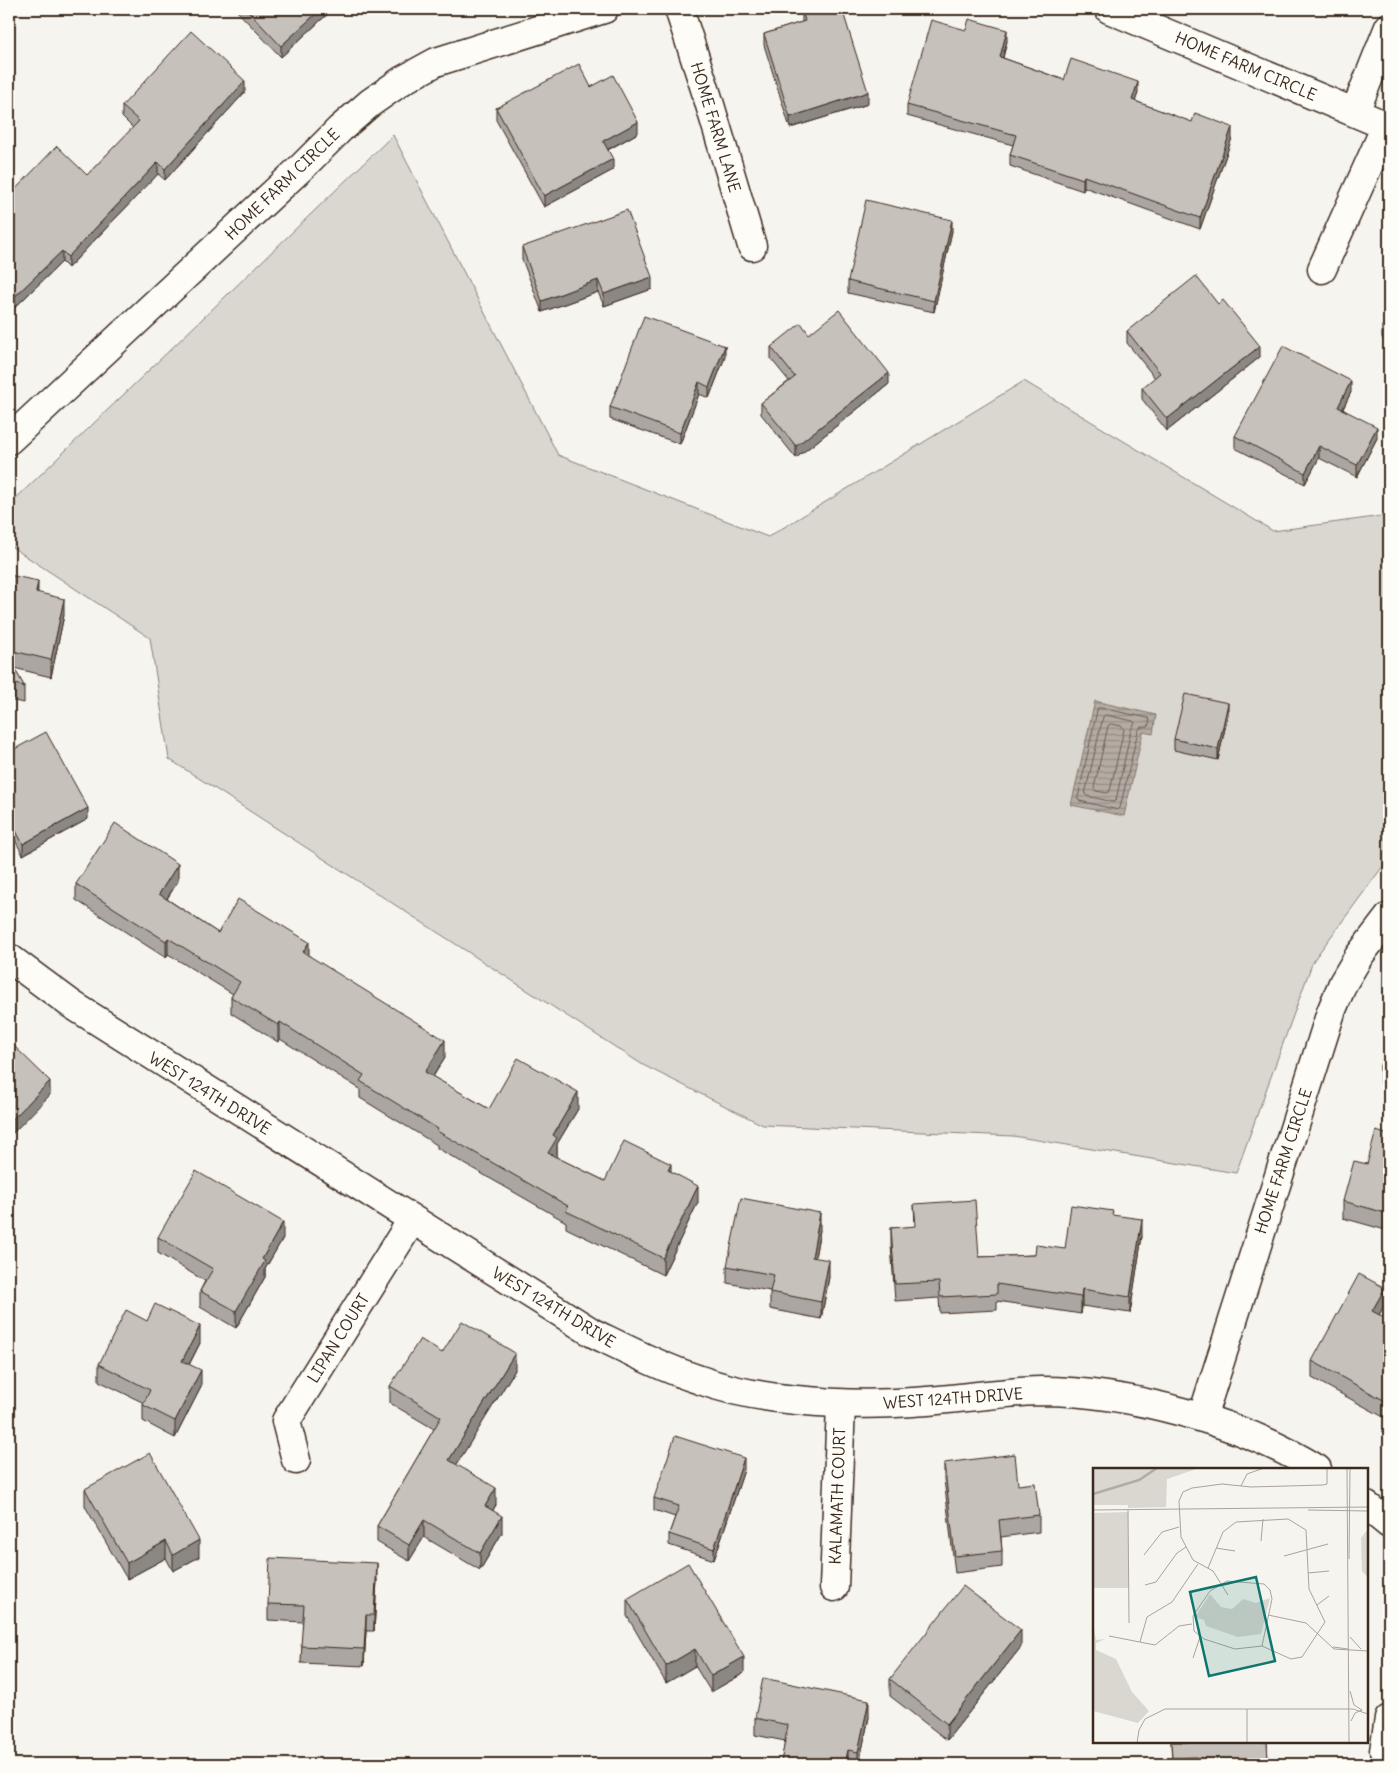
<svg xmlns="http://www.w3.org/2000/svg" width="1398" height="1773" font-family="Delius,sans-serif">
<style>
.park{fill:#dad6d0;stroke:#8a8077}
.water{fill:url(#water-rules);stroke:#84786e}
.lines{fill:none;stroke-linecap:round;stroke-linejoin:round}
.shore{stroke:#6b5e54;stroke-width:1}
.minor-casing{stroke:#3b2a1e;stroke-width:31}
.minor{stroke:#fdfcf7;stroke-width:28}
.wall{fill:#aba6a1;stroke:#3b2a1e}
.shaded-wall{fill:#8b8783;stroke:#3b2a1e}
.building{fill:#c7c1bb;stroke:#3b2a1e}
.labels{text-anchor:middle;stroke-width:4;stroke-linejoin:round;paint-order:stroke}
.street-label{font-size:16px;fill:#3b2a1e;stroke:#fdfcf7}
.inset-river{fill:none;stroke:#b4aca4;stroke-width:2.5}
.inset-road{fill:none;stroke:#aba39b;stroke-width:1}
.view{fill:#0f766e;fill-opacity:0.15;stroke:#0f766e;stroke-width:2.5}
.inset-edge{fill:none;stroke:#3b2a1e;stroke-width:2.5}
</style>
<defs>
<pattern id="water-rules" width="6" height="5" patternUnits="userSpaceOnUse" patternTransform="scale(1.25)"><rect width="6" height="5" fill="#b4aca4"/><path d="M0 2.5h6" fill="none" stroke="#948c85"/></pattern>
</defs>
<rect width="100%" height="100%" fill="#f5f4ee"/>
<filter id="ink" filterUnits="userSpaceOnUse"><feTurbulence type="fractalNoise" baseFrequency=".02" numOctaves="2"/><feDisplacementMap in="SourceGraphic" scale="10" xChannelSelector="R" yChannelSelector="G"/><feConvolveMatrix kernelMatrix="1 2 1 2 8 2 1 2 1" color-interpolation-filters="sRGB"/></filter>
<g filter="url(#ink)">
<path class="park" d="M393,135L558,455L768,537L1024,381L1273,531L1389,515V858L1313,961L1236,1173L1013,1136L763,1125L643,1065L169,759L150,638L9,545V505Z"/>
<path class="water" d="M1095,701L1156,715L1153,734L1143,732L1124,816L1071,805Z"/>
<g class="lines">
<path class="shore" d="M1098,708H1101L1148,718L1150,720L1148,727H1141L1138,731L1120,808L1118,810L1080,801L1078,799Z
M1106,715L1133,721L1135,723L1131,730L1116,800L1113,802L1087,796L1085,794L1103,717Z
M1111,724L1122,726L1124,729L1110,791L1107,793L1096,791L1094,788L1108,726Z"/>
<g class="minor-casing">
<path id="minor" d="M679,9L707,95L752,246
M1109,9L1389,127
M1355,112L1389,27
M1322,269L1386,126
M9,440L304,165L340,129L370,103L403,80L436,62L604,9
M9,958L71,1004L593,1333C628,1350 663,1368 700,1380C730,1391 764,1397 796,1400C835,1404 874,1405 913,1402C955,1400 998,1392 1040,1391C1129,1391 1242,1422 1317,1469
M1202,1418L1331,1012L1343,983L1359,956L1389,917
M296,1460L286,1421L412,1220
M1367,1506L1389,1524
M834,1587L841,1404
M1384,1751L1389,1719"/>
</g>
<use href="#minor" class="minor"/>
</g>
<path class="wall" d="M235,9H333L281,57Z
M802,9L868,104L790,128L764,45V34L802,22Z
M966,30L1007,41L1003,58L1064,80L1138,93L1135,101L1232,138L1200,229L1084,187L1083,191L1010,166V155L1013,145L907,116V105Z
M591,87L638,133L608,150L613,170L544,207L496,120V108Z
M245,92L165,180L158,174L68,268L62,262L9,313V196L87,175L133,128L122,117V106Z
M952,231L934,312L848,293V281Z
M522,247L652,289L604,306L598,292L542,312L522,259Z
M1389,322V350L1382,337V326Z
M1127,331L1260,357L1167,431L1142,399V388L1155,378L1127,343Z
M809,334L889,384L796,458L761,414V403L789,381L771,359V347Z
M725,357L709,398L699,394L680,444L610,419V407Z
M1351,392L1343,409L1377,438L1357,477L1319,458L1305,484L1235,448V436Z
M9,575L38,593L64,615L51,677L14,668L24,686V703L9,700Z
M1228,714L1218,760L1174,750V739Z
M9,752L88,819L23,855L9,829Z
M178,881L167,899L218,933L309,956L445,1057L433,1077L489,1109H578L557,1144V1155L556,1157L605,1181L671,1172L698,1202L663,1275L566,1228V1222L437,1148V1145L360,1098V1089L280,1039L278,1042L231,1013V997L233,994L168,954L166,958L76,900V884Z
M1389,1044V1086L1380,1082V1066Z
M1389,1135V1231L1343,1218V1201L1367,1164Z
M914,1204L979,1257L1035,1255L1065,1249L1113,1215L1142,1236L1130,1313L1082,1306L1081,1314L997,1301V1310L940,1313L939,1298L895,1301L891,1245V1228L915,1227Z
M820,1230L815,1257L829,1277L821,1319L770,1309V1291L727,1283V1266Z
M158,1237L283,1238L265,1269V1277L236,1328L200,1307V1291L205,1281L158,1253Z
M1385,1304L1379,1315L1389,1320V1420L1312,1378V1361Z
M147,1321L200,1343L189,1365L201,1387L175,1438L143,1421V1405L144,1403L99,1381V1364Z
M442,1353L515,1370L456,1465L496,1505L493,1510L502,1533L480,1570L424,1537L409,1561L377,1542V1526L434,1429L390,1403V1386Z
M944,1463L1018,1485L1039,1515V1532L1001,1537L1002,1551V1567L955,1573L944,1479Z
M744,1470L714,1560L669,1545V1534L675,1517L654,1510V1498Z
M85,1489L199,1557L173,1571L166,1558L127,1579L85,1506Z
M377,1580L374,1631H366L364,1666L301,1663L303,1622L268,1620V1604Z
M627,1599L744,1673L711,1692L695,1666L666,1683L627,1616Z
M1021,1647L947,1740L890,1696V1679Z
M869,1717L859,1764H781L785,1741L755,1735V1718Z
M1171,1742H1267L1268,1764H1172Z"/>
<path class="shaded-wall" d="M321,9H333L281,57V46Z
M1007,30V41L1000,68V57Z
M245,81V92L165,180V169Z
M1138,82V93L1132,111V100Z
M868,92V104L790,128V117Z
M638,122V133L603,152V141Z
M1232,127V138L1200,229V218Z
M613,159V170L544,207V196Z
M158,162V174L68,268V257Z
M1084,176V187L1083,191V179Z
M952,220V231L934,312V301Z
M62,251V262L9,313V302Z
M652,277V289L604,306V294Z
M598,280V292L542,312V301Z
M725,346V357L709,398V387Z
M1260,346V357L1167,431V419Z
M889,373V384L796,458V446Z
M1351,381V392L1338,418V407Z
M699,382V394L680,444V433Z
M1377,427V438L1357,477V465Z
M1319,446V458L1305,484V473Z
M38,581V598L36,592Z
M64,599V615L51,677V660Z
M1228,703V714L1218,760V749Z
M88,808V819L23,855V844Z
M178,864V881L159,911V894Z
M168,938V954L166,958V941Z
M309,942V959L303,952Z
M280,1022V1039L278,1042V1025Z
M445,1040V1057L425,1089V1072Z
M50,1081V1095L9,1137V1123Z
M578,1092V1109L557,1144V1155L548,1170V1153L553,1135Z
M671,1164V1181L668,1170Z
M698,1186V1202L663,1275V1258Z
M820,1213V1230L812,1273V1257Z
M1142,1219V1236L1130,1313V1297Z
M283,1222V1238L265,1269V1277L236,1328V1311L262,1259Z
M829,1260V1277L821,1319V1302Z
M1385,1288V1304L1372,1328V1311Z
M1082,1289V1306L1081,1314V1297Z
M200,1326V1343L182,1378V1361Z
M515,1353V1370L449,1477V1460Z
M201,1370V1387L175,1438V1421Z
M744,1458V1470L714,1560V1549Z
M496,1488V1505L485,1523V1506Z
M502,1516V1533L480,1570V1553Z
M424,1520V1537L409,1561V1545Z
M199,1540V1557L173,1571V1555Z
M166,1541V1558L127,1579V1563Z
M377,1563V1580L374,1631V1615Z
M366,1615V1631L364,1666V1649Z
M1021,1630V1647L947,1740V1724Z
M695,1649V1666L666,1683V1666Z
M744,1657V1673L711,1692V1676Z
M869,1700V1717L859,1764H858V1752Z
M848,1750V1764H845Z"/>
<path class="building" d="M246,9H321L281,46Z
M802,9H842L868,92L790,117L764,34L805,21Z
M969,19L1007,30L1000,57L1064,80L1071,59L1138,82L1132,100L1192,122L1195,113L1232,127L1200,218L1084,176L1083,179L1010,155L1016,135L907,105L931,20L966,30Z
M191,31L245,81L165,169L158,162L68,257L62,251L9,302V202L10,201L9,200V196L57,146L87,175L139,121L122,106Z
M579,64L591,87L613,75L638,122L603,141L613,159L544,196L496,108Z
M866,200L952,220L934,301L848,281Z
M627,210L652,277L604,294L598,280L542,301L522,247Z
M1196,276L1218,304L1223,300L1260,346L1167,419L1142,388L1160,373L1127,331Z
M839,310L889,373L796,446L761,403L795,377L771,347L801,323L809,334Z
M644,316L725,346L709,387L699,382L680,433L610,407Z
M1389,322V338L1382,326Z
M1283,346L1351,381L1338,407L1377,427L1357,465L1319,446L1305,473L1235,436Z
M9,575L38,581L36,592L64,599L51,660L9,650Z
M9,658L24,686L9,683Z
M1185,694L1228,703L1218,749L1174,739Z
M46,732L88,808L23,844L9,818V752Z
M115,823L178,864L159,894L218,933L238,899L309,942L303,952L445,1040L425,1072L489,1109L518,1058L578,1092L553,1135L557,1138L548,1153L605,1181L624,1141L671,1164L668,1170L698,1186L663,1258L566,1211L568,1206L437,1131L438,1129L360,1081L364,1075L280,1022L278,1025L231,997L240,982L168,938L166,941L76,884Z
M9,1041L50,1081L9,1123Z
M1389,1044V1069L1380,1066Z
M1376,1131L1389,1135V1214L1343,1201L1354,1161L1367,1164Z
M196,1171L283,1222L262,1259L265,1261L236,1311L200,1291L213,1269L158,1237Z
M741,1198L820,1213L812,1257L829,1260L821,1302L770,1292L774,1275L727,1266Z
M975,1200L979,1257L1035,1255L1036,1245L1065,1249L1071,1205L1113,1211L1112,1215L1142,1219L1130,1297L1082,1289L1081,1297L997,1284V1294L940,1297L939,1282L895,1284L891,1228L916,1226L914,1204Z
M1359,1274L1385,1288L1372,1311L1389,1320V1403L1312,1361Z
M155,1304L200,1326L182,1361L201,1370L175,1421L143,1405L150,1390L99,1364L126,1310L147,1321Z
M462,1321L515,1353L449,1460L496,1488L485,1506L502,1516L480,1553L424,1520L409,1545L377,1526L441,1417L390,1386L420,1339L442,1353Z
M675,1436L744,1458L714,1549L669,1534L679,1506L654,1498Z
M150,1453L199,1540L173,1555L166,1541L127,1563L85,1489Z
M1015,1454L1018,1485L1035,1483L1039,1515L999,1520L1002,1551L955,1556L944,1463Z
M270,1558L377,1563L374,1615H366L364,1649L301,1646L304,1605L268,1604Z
M688,1563L744,1657L711,1676L695,1649L666,1666L627,1599Z
M963,1586L1021,1630L947,1724L890,1679Z
M763,1678L869,1700L858,1752L848,1750L845,1764H792L781,1762L788,1725L755,1718Z
M1171,1742H1267L1268,1761L1197,1764V1757L1172,1758Z"/>
</g>
<g class="labels">
<g class="street-label">
<text transform="translate(1246 66) rotate(23)" y="6">HOME FARM CIRCLE</text>
<text transform="translate(716 127) rotate(73)" y="6">HOME FARM LANE</text>
<text transform="translate(282 184) rotate(-44)" y="6">HOME FARM CIRCLE</text>
<text transform="translate(210 1093) rotate(32)" y="6">WEST 124TH DRIVE</text>
<text transform="translate(1283 1161) rotate(-72)" y="6">HOME FARM CIRCLE</text>
<text transform="translate(554 1307) rotate(31)" y="6">WEST 124TH DRIVE</text>
<text transform="translate(338 1338) rotate(-58)" y="6">LIPAN COURT</text>
<text transform="translate(953 1398) rotate(-4)" y="6">WEST 124TH DRIVE</text>
<text transform="translate(837 1496) rotate(-88)" y="6">KALAMATH COURT</text>
</g>
</g>
<g transform="translate(1093 1468)">
<rect width="275" height="275" fill="#f5f4ee"/>
<path d="M0,0H106L74,11L73,39L35,40V37H0ZM35,44L36,120H1L0,155L3,172L12,171L3,175V182L23,191L39,224L56,243L45,255L0,243V45ZM275,61V110L269,103L268,70ZM117,126L128,139L139,141L150,131L163,135L177,130L168,166L145,169L113,158L111,152L102,149Z" fill="#dad6d0"/>
<path class="inset-river" d="M0,26L46,12L64,0"/>
<path class="inset-road" d="M254,0L256,275M148,18L154,6L171,0M0,42L275,39M35,42L36,155M215,42L275,43M168,73L170,51M123,80L142,83M51,87L69,64L86,59M191,88L235,76M256,91L257,0M115,100L130,64L143,54L195,51L213,62L216,121L232,154L209,189L198,191L169,178L142,181L111,171L101,163L100,148L117,123L134,113L171,116L177,122L179,131L169,178M215,105L236,103M52,117L63,114L84,85L93,79M135,127L120,103L100,92L88,69L86,33L90,24L99,20L129,16L158,19L230,17L234,16V0M224,137L236,128M175,147L213,155L241,181L275,183M16,168L62,177L86,158L99,156M257,169L268,181M47,174L54,149L79,134L105,96M240,179L255,181M100,190L107,169M257,223L261,237L269,242M154,241V275M258,253L262,245L269,242M44,275L46,262L52,251L72,241H260L275,246"/>
<path class="view" d="M163,109L182,193L116,208L97,124Z"/>
<rect width="275" height="275" class="inset-edge"/>
</g>
<rect width="1398" height="1773" fill="none" stroke="#fdfcf7" stroke-width="30"/>
<rect x="15" y="15" width="1368" height="1743" fill="none" stroke="#3b2a1e" stroke-width="2" filter="url(#ink)"/>
</svg>
